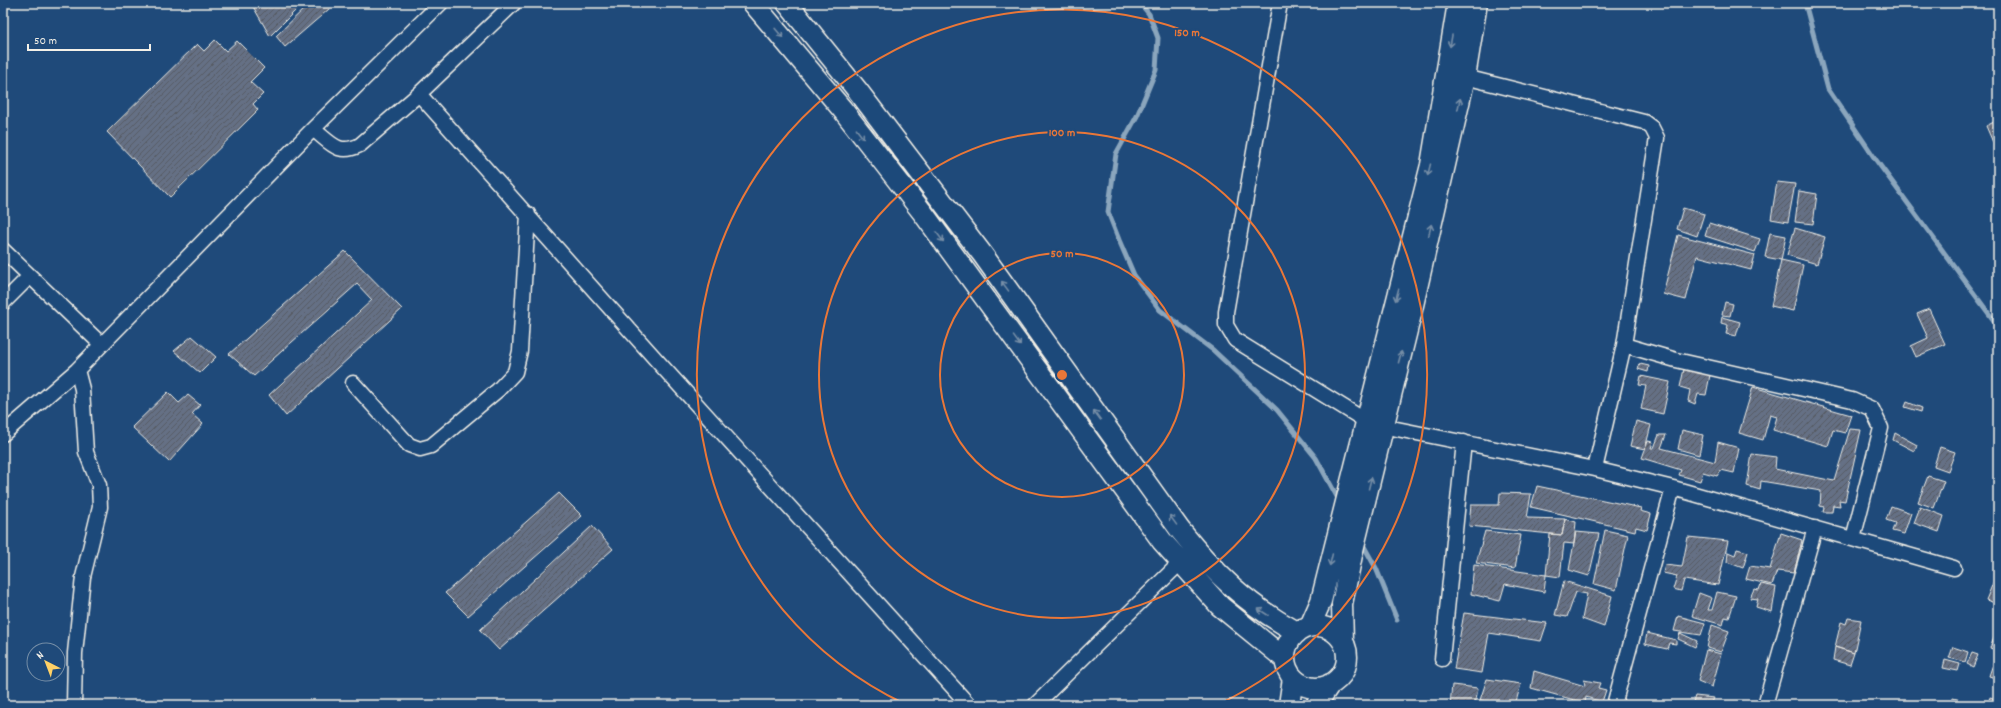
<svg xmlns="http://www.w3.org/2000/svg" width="2001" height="708" font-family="Dekko,sans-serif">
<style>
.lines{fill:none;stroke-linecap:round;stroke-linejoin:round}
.stream{stroke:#8ba6bd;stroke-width:5}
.building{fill:url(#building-hatch);stroke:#f4f1e8}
.minor-casing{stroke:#f4f1e8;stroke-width:17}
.secondary-casing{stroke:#f4f1e8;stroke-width:23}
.minor{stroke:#1f4a7a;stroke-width:14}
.secondary{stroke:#1f4a7a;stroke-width:20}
.oneway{stroke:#748da6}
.ring{fill:none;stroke:#ea7738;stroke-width:2}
.centre{fill:#ea7738;stroke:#1f4a7a;stroke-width:2}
.ring-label{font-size:12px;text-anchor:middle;font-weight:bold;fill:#ea7738;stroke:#1f4a7a;stroke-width:4;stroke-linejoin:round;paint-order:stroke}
</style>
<defs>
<pattern id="building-hatch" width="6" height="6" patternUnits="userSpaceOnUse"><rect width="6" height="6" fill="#656f85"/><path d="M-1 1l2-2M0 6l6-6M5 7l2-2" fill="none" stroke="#565a62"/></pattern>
</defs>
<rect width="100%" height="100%" fill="#1f4a7a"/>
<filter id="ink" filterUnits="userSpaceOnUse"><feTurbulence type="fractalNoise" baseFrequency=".025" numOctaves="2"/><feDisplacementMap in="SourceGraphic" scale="8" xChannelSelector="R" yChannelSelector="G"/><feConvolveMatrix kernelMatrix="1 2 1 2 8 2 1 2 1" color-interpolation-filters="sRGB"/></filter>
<g filter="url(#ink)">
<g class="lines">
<path class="stream" d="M1140,3L1149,14L1158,38L1156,70L1137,116L1116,154L1108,212L1119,240L1134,275L1160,310L1213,350L1277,410L1316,458L1340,502
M1805,3L1828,89L1876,160L1998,326
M1361,541L1376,568L1397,620"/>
</g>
<path class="building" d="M251,3H303L270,36Z
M310,3H336L285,47L276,36Z
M215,40L226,51L237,41L264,68L250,82L263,94L253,104L258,110L170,197L107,132L197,44L204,51Z
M1998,120V146L1995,147L1986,126Z
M1777,182L1795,184L1788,222L1771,219Z
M1799,191L1817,194L1813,224L1795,222Z
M1683,208L1704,214L1697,236L1677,229Z
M1709,223L1760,239L1755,252L1705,236Z
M1795,228L1825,237L1817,264L1787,255Z
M1770,233L1786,236L1781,260L1765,257Z
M1678,235L1755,255L1751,270L1697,256L1686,300L1663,294Z
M345,251L402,309L286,416L269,395L372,300L357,284L254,376L229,354Z
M1781,260L1803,265L1793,311L1771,306Z
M1725,302L1733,304L1730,316L1722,315Z
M1929,309L1945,344L1916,357L1911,346L1928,338L1917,314Z
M1722,317L1740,322L1736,336L1726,334L1728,325L1721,323Z
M192,336L216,357L200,373L174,351Z
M1640,364L1649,366L1648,372L1638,369Z
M1684,369L1710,375L1706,395L1698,394L1695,404L1688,401L1690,390L1680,387Z
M1641,376L1670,382L1663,414L1641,409L1646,386L1639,385Z
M1753,387L1851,415L1845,433L1833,430L1828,446L1773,430L1777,417L1770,415L1763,440L1739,433Z
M168,392L179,403L188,395L200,405L192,414L203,424L169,462L132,427Z
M1907,402L1922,408L1921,412L1905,407Z
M1636,421L1651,425L1645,449L1630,446Z
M1850,429L1861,430L1845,501L1839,500L1840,506L1833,505L1832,512H1823L1824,507L1820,506L1821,491L1761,481L1760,490L1747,486L1752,454L1776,457L1775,469L1834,481Z
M1682,430L1703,435L1699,455L1678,449Z
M1895,433L1917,445L1914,451L1893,440Z
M1659,435H1666L1661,448L1715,462L1718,442L1739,448L1734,473L1721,470L1717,476L1703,472L1700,481L1679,475L1681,470L1642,458L1648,441L1653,442L1651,448H1654Z
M1940,447L1955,452L1948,471L1934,466Z
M1928,476L1944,481L1934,508L1918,502Z
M1537,486L1641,508L1640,511L1651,514L1647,530L1636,527L1635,531L1531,507Z
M559,493L582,516L468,616L445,593Z
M1500,493L1531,494L1527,518L1565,519L1562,535L1469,526L1471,505H1499Z
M1891,506L1911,513L1904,534L1892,531L1895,523L1886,520Z
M1920,507L1944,516L1939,532L1914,523Z
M1565,519L1576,522L1574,544L1564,543L1560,577L1546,575L1550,534L1562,535Z
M592,526L613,549L499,650L480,630Z
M1605,530L1628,535L1616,590L1594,584Z
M1485,531L1521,535L1515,568L1476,563Z
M1576,532L1599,534L1589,576L1569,570Z
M1781,533L1802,540L1794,573L1777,571L1772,585L1746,579L1750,566L1770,569Z
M1688,537L1728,541L1718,585L1684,580L1681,591L1673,589L1677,576L1663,573L1665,565L1682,567Z
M1737,549L1748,552L1743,568L1727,562L1728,552L1735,555Z
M1474,565L1546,575L1544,592L1505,584L1500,601L1471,594Z
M1998,571V604L1986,600Z
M1564,581L1612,596L1604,627L1582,619L1587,594L1576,592L1567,617L1555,615Z
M1761,584L1776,587L1772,612L1756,607L1758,599L1750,598L1754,589L1759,590Z
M1717,592L1736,596L1729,618L1725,617L1723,625L1692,616L1699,593L1712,598L1708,610H1712Z
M1464,613L1547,623L1541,641L1489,633L1482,673L1454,669Z
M1678,616L1705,623L1701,635L1674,631Z
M1848,618L1861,620L1854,653L1835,647L1841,622L1846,624Z
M1712,625L1729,631L1721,652L1707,648Z
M1647,633L1676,640V644L1669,643L1667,649L1645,644Z
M1680,633L1697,641L1695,647L1678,639Z
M1994,638L1998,639V651L1990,648Z
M1835,647L1854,653L1850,665L1833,660Z
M1953,647L1968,652L1965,662L1949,658Z
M1706,650L1721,654L1712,687L1698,681Z
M1972,653L1978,655L1973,667L1967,664Z
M1945,660L1960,664L1958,671L1943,668Z
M1994,661L1998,663V679L1989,676Z
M1534,671L1585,686L1584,680L1600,683L1598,688L1606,690L1602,702L1586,697L1585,703L1531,688Z
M1487,679L1521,684L1515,705H1502L1480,700Z
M1452,685L1478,688L1475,705H1450Z
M1695,696L1714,698L1711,705H1692Z
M1990,697L1998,700V705H1988Z
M1953,698L1968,702L1967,705H1951Z
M1629,703L1668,704L1628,705Z"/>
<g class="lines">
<g class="minor-casing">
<path id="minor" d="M1280,3L1226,312V325L1235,340L1366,421
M1465,77L1644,122L1652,128L1657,138L1624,345L1595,469
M419,94L660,364L969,705
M313,129C331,143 338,156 360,145L419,94L514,3
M3,250L101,344
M3,303L30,276
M1624,345L1676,360L1852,400L1872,409L1881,428L1853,539
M353,383L409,445L420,449L431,446L498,390L515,372L520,351L528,214
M1382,426L1595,469L1673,488L1954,568
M3,434L77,370L313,129L441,3
M1442,659L1464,442
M74,705L75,653L83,577L100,507L99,485L86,452L82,389L77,370
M1035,705L1180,563
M1614,705L1673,488
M1765,705L1815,528"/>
</g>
<g class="secondary-casing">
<path id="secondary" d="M753,3L842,109L923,213L1162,541L1220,606L1285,659
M787,3L858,91L983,255L1180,530C1215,574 1247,605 1297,632
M1310,626L1321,601L1431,165L1458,3
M1285 657a31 31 0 1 1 62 0a31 31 0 1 1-62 0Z
M1343,641L1342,604L1353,550L1411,314L1465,77L1477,3
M1289,705L1293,678
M1316,705L1330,684"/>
</g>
<use href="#minor" class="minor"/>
<use href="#secondary" class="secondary"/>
</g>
<defs><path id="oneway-shaft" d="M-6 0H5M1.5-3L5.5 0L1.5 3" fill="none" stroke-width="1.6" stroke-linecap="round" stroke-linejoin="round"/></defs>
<g class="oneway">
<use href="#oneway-shaft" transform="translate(779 33) rotate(50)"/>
<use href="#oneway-shaft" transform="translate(1451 41) rotate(100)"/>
<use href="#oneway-shaft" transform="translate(1459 104) rotate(-77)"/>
<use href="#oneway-shaft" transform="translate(860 134) rotate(53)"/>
<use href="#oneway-shaft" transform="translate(1429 170) rotate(104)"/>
<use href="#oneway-shaft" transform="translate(1430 230) rotate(-77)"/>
<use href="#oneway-shaft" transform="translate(940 237) rotate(53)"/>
<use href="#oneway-shaft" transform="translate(1005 286) rotate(-126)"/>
<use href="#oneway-shaft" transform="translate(1397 295) rotate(105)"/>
<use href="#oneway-shaft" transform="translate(1017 341) rotate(54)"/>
<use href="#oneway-shaft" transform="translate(1400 357) rotate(-75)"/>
<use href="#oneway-shaft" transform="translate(1097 415) rotate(-126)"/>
<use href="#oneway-shaft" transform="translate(1370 483) rotate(-76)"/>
<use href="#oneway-shaft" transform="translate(1173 520) rotate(-126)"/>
<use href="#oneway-shaft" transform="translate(1331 560) rotate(103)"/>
<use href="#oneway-shaft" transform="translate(1263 612) rotate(-147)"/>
</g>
</g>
<g class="ring">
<circle cx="1062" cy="375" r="122"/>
<circle cx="1062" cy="375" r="243"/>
<path d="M905 704A365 365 0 1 1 1219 704"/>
</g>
<circle cx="1062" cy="375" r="6" class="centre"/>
<g class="ring-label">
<text x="1187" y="36">150 m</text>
<text x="1062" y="136">100 m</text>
<text x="1062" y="257">50 m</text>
</g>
<rect width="2001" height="708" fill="none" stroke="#1f4a7a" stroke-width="16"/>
<rect x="8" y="8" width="1985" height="692" fill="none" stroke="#f4f1e8" stroke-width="1.5" filter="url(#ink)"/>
<g transform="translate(46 662) rotate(318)"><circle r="19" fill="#1f4a7a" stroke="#748da6"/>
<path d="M0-3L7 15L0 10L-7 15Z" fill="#ffd166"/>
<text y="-6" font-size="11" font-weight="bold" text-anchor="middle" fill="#f4f1e8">N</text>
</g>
<path d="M28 44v6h122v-6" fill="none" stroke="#f4f1e8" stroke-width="2"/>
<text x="34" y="44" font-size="12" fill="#f4f1e8" stroke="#1f4a7a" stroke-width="3" paint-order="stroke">50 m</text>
</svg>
